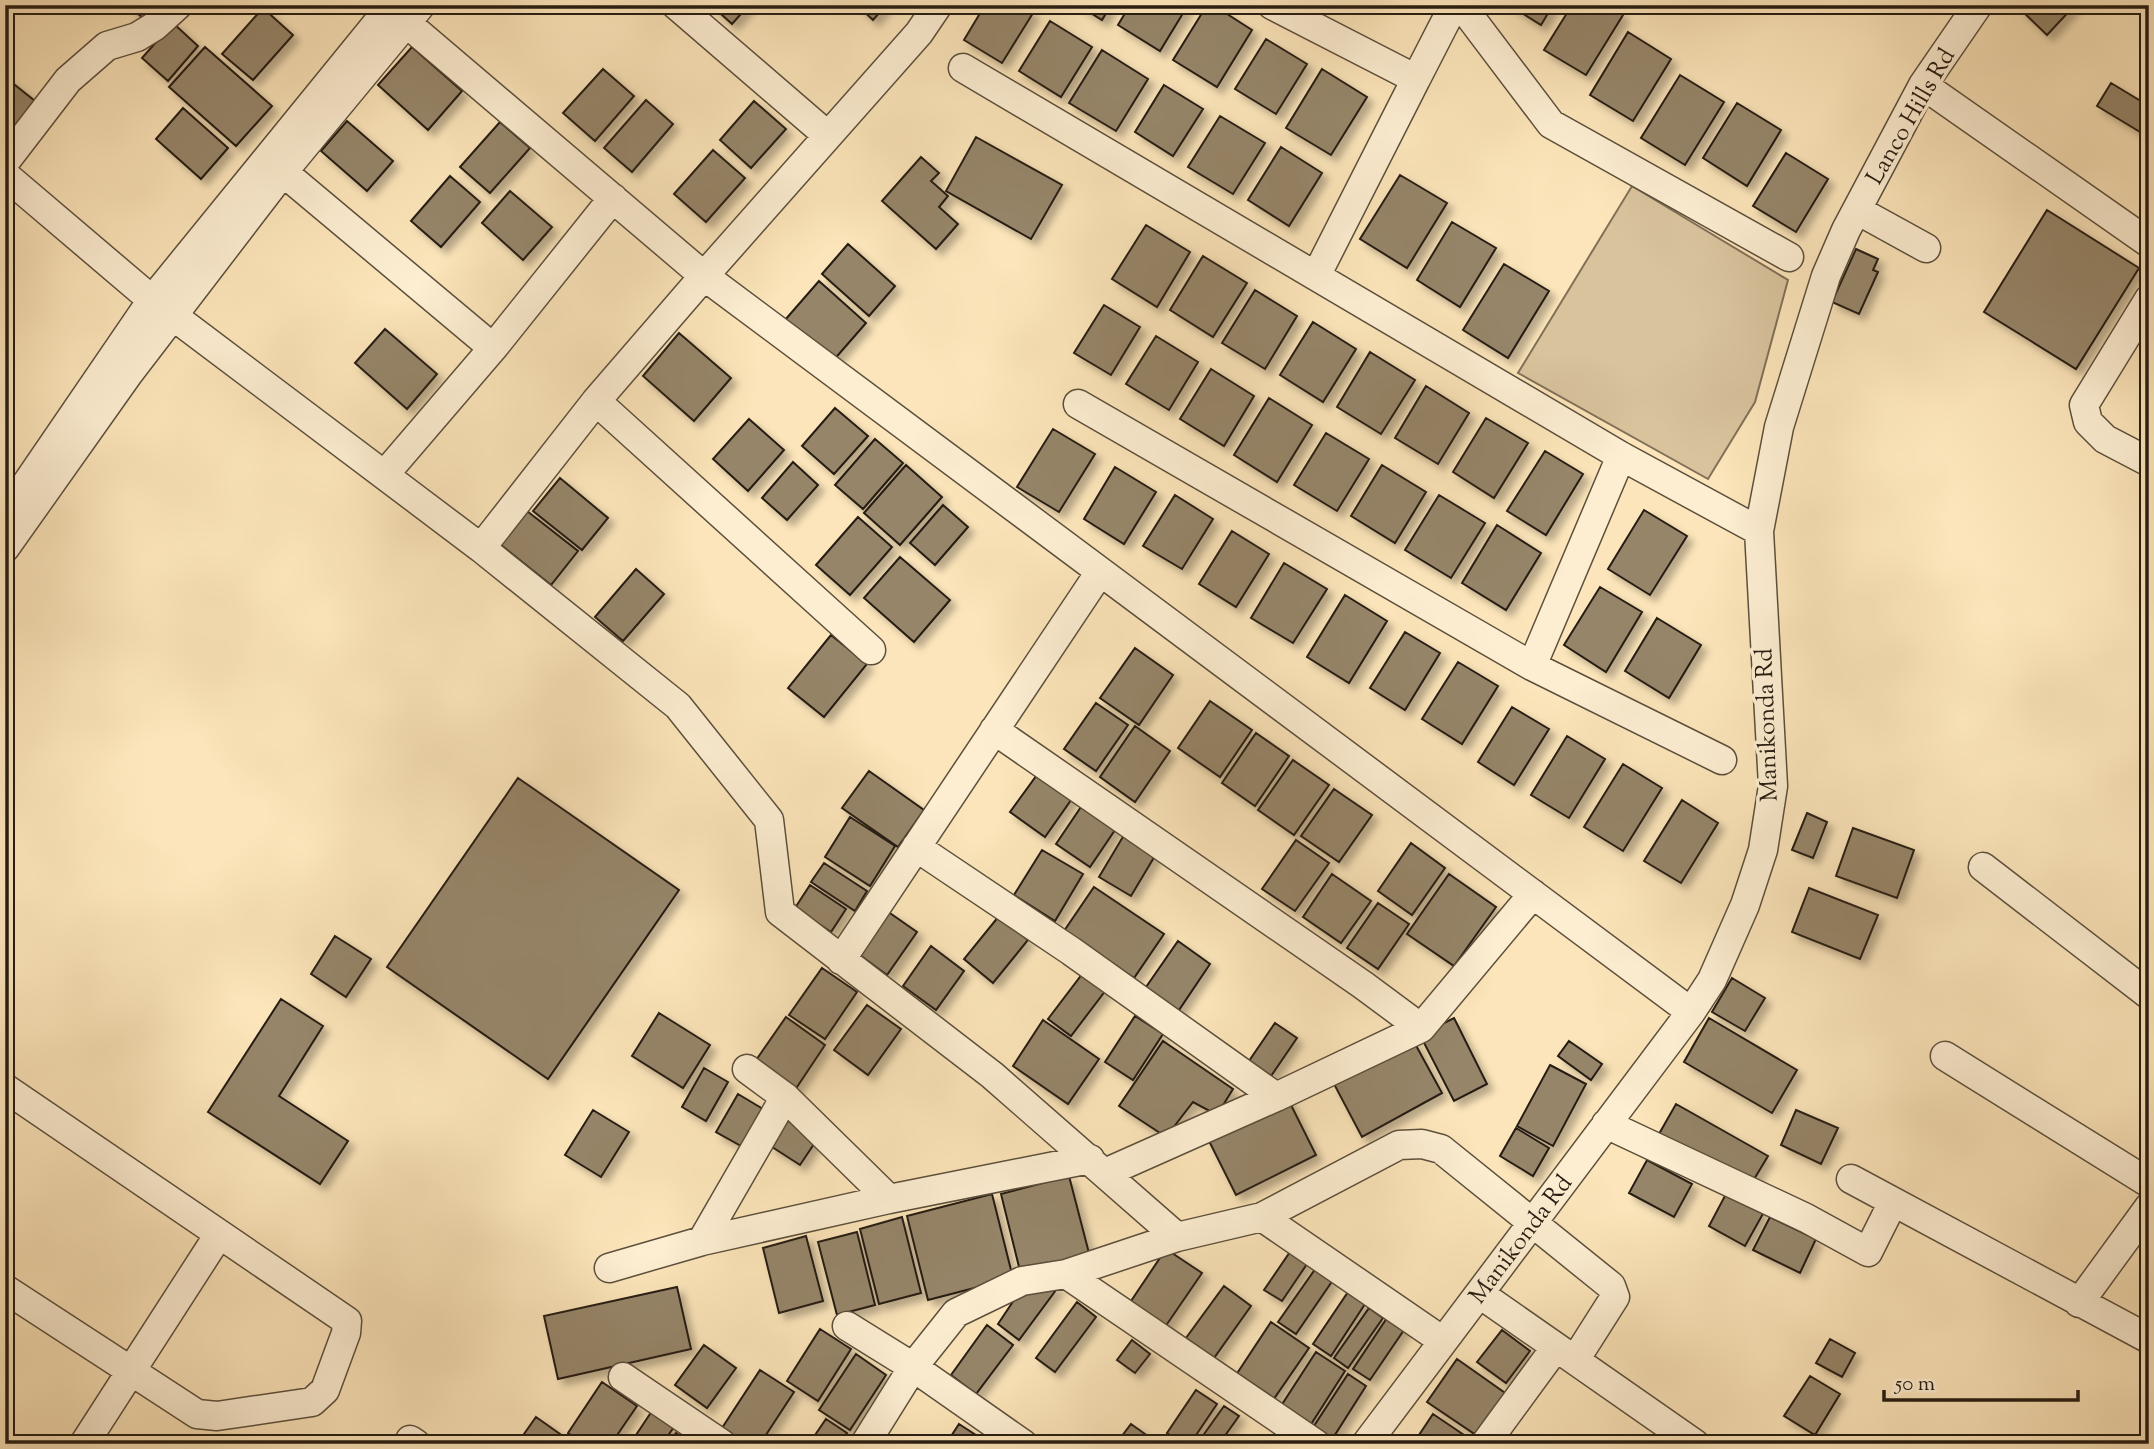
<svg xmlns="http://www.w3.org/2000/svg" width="2154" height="1449" font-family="'Sorts Mill Goudy',serif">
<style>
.green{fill:#d8c39d;stroke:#807058;stroke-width:2}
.building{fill:#968569;stroke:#271d12;stroke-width:2;filter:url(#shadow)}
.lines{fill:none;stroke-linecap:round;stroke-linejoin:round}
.minor-casing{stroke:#5c4f3c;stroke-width:31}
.minor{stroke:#fdeed2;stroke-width:28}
.labels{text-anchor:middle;stroke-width:7;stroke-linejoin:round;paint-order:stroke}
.street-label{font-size:24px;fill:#271d12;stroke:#fdeed2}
</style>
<defs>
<filter id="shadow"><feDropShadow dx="6" dy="6" stdDeviation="3.5" flood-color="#0004"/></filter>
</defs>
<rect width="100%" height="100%" fill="#fce5ba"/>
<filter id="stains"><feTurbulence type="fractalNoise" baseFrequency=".00286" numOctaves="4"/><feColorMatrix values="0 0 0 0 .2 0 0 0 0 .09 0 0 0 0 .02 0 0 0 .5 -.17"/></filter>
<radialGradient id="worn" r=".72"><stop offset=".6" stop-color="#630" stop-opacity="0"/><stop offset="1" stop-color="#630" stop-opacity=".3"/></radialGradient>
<path class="green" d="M1632,186L1788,280L1755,402L1708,479L1518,373Z"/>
<path class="building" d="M134,5H165L150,24L131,8Z
M711,5H749L732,24Z
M857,5H886L873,20Z
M985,5H1020L1033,13L1002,63L964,40Z
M1078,5H1111L1102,20Z
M1130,5H1188L1160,51L1118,25Z
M1207,5H1213L1252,30L1217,87L1173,60Z
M1509,5H1553L1541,25Z
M1572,5H1607L1623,15L1586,75L1544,50Z
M2024,5H2075L2047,35L2020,9Z
M263,8L293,35L253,80L222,54Z
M1050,21L1092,47L1061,97L1019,71Z
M173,23L198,46L168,81L142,58Z
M1628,32L1671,59L1633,121L1590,95Z
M1266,39L1307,64L1276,114L1235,89Z
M205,47L272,106L236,146L169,87Z
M412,47L462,91L428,130L378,85Z
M1102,50L1148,79L1116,131L1069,103Z
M603,69L634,96L595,141L563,113Z
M1322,69L1367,97L1331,155L1286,128Z
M1680,75L1724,102L1685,165L1641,138Z
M5,77L35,101L6,138L5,137Z
M2111,83L2149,106V129L2145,135L2097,106Z
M1164,85L1203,109L1173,156L1135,132Z
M646,100L673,124L632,172L604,148Z
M754,101L786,129L751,168L720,140Z
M1737,103L1781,130L1747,186L1703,158Z
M183,108L228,148L201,179L156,139Z
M1220,116L1265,143L1233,194L1188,167Z
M347,121L393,161L367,191L321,151Z
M500,122L530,148L490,193L460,167Z
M976,137L1062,185L1031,239L946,191Z
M1281,147L1322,173L1289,226L1248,200Z
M713,150L745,178L706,222L674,194Z
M1786,153L1828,179L1796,232L1753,206Z
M921,157L939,173L931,181L948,196L939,207L958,224L936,249L882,201Z
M1400,175L1447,203L1407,268L1360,239Z
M450,176L480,202L441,247L411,221Z
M510,191L552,227L523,260L482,223Z
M2047,210L2139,268L2076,369L1984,312Z
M1452,222L1496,248L1460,307L1417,280Z
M1146,225L1190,252L1157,307L1112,279Z
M848,244L895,286L869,316L822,274Z
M1856,249L1878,259L1873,270L1878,272L1859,314L1832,302Z
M1203,256L1247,283L1213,337L1170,310Z
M1504,264L1549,291L1508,358L1463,330Z
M819,281L866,323L832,362L785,320Z
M1255,290L1297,316L1265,369L1222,343Z
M1104,305L1140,327L1111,375L1074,353Z
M1313,322L1356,349L1323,402L1280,375Z
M385,329L437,374L407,409L355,363Z
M679,333L731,378L694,421L643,376Z
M1156,336L1198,362L1169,410L1126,384Z
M1370,352L1415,380L1381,434L1337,407Z
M1211,369L1254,396L1224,446L1180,419Z
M1426,386L1469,413L1438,464L1395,438Z
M1269,398L1312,425L1277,482L1234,455Z
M835,408L868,436L834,474L802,446Z
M1486,418L1528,443L1494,498L1453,472Z
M749,419L784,450L748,491L713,459Z
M1053,429L1095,454L1059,512L1017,487Z
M1326,433L1369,459L1337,511L1294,485Z
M875,439L903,463L863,509L835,485Z
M1545,451L1583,474L1546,535L1507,511Z
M793,462L818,485L787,520L762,498Z
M906,465L942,497L900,545L864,513Z
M1382,465L1426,492L1395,543L1351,516Z
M1115,467L1156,492L1124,544L1084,519Z
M560,478L608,518L582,550L533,511Z
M1175,495L1213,519L1182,569L1143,546Z
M1439,495L1485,523L1451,578L1405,550Z
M943,505L968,527L935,565L910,543Z
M1644,510L1687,536L1650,595L1608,569Z
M527,511L578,551L551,585L501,545Z
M858,517L892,547L850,595L816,565Z
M1497,525L1541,553L1506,610L1462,583Z
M1232,531L1269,554L1236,607L1199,584Z
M900,557L950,600L914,642L864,598Z
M1284,563L1327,589L1293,643L1251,618Z
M636,569L664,594L623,641L595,617Z
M1600,587L1642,612L1606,672L1564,645Z
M1345,595L1387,621L1349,683L1307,657Z
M1657,618L1701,645L1669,698L1625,671Z
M1405,632L1440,653L1405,710L1370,688Z
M831,635L867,664L824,717L788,688Z
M1135,648L1173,675L1139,725L1100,698Z
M1458,662L1498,686L1462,744L1422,719Z
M1210,701L1252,730L1220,777L1178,748Z
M1096,703L1128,725L1096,771L1064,749Z
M1512,707L1549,729L1514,785L1478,762Z
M1135,726L1170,751L1135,802L1100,777Z
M1256,733L1289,756L1255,806L1222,783Z
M1567,736L1605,759L1569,818L1531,795Z
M1293,760L1329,785L1294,835L1258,810Z
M1623,764L1662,788L1623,851L1584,827Z
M1042,768L1076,793L1045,837L1010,812Z
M869,771L924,810L898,847L842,808Z
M518,778L679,890L548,1079L387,967Z
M1334,789L1372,815L1339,862L1301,836Z
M1682,800L1718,823L1681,883L1644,861Z
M1083,804L1117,827L1090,867L1056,844Z
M1807,813L1827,822L1813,858L1792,850Z
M850,817L895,846L870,886L825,857Z
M1853,828L1914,850L1897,898L1836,876Z
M1124,835L1156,854L1131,896L1099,877Z
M1296,840L1329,863L1295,911L1262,889Z
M1411,843L1445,868L1412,915L1378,891Z
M1042,850L1083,874L1055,921L1014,895Z
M824,863L867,891L855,911L811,882Z
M1332,874L1371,901L1341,943L1303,917Z
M1449,874L1496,907L1454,966L1407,934Z
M810,885L846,909L831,932L795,908Z
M1094,887L1164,934L1134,978L1064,931Z
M1809,888L1878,915L1860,959L1792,932Z
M1378,903L1409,924L1378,969L1347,948Z
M887,911L917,932L887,975L857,953Z
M999,916L1028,940L993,983L964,959Z
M335,936L371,959L346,997L311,974Z
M1178,941L1210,964L1177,1013L1144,990Z
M931,946L964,971L936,1010L903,986Z
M822,968L857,992L825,1039L789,1015Z
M1083,973L1106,990L1071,1036L1048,1019Z
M1732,978L1765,998L1745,1031L1712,1012Z
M281,999L323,1026L279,1096L348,1141L320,1184L208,1112Z
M867,1005L901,1029L868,1075L834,1050Z
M659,1013L710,1045L683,1088L632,1056Z
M1135,1016L1163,1034L1133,1080L1105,1062Z
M786,1017L825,1045L793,1093L754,1063Z
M1454,1018L1487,1084L1454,1101L1420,1035Z
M1709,1018L1797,1070L1772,1113L1684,1062Z
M1043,1020L1099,1059L1068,1104L1013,1066Z
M1275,1023L1297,1038L1271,1076L1249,1061Z
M1413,1040L1442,1093L1362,1137L1334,1084Z
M1163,1041L1233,1089L1217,1115L1193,1102L1166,1137L1119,1106Z
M1569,1041L1602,1064L1591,1080L1558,1056Z
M1550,1065L1586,1084L1553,1146L1517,1126Z
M704,1068L728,1082L706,1121L682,1107Z
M738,1094L763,1109L741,1146L716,1132Z
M1287,1097L1316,1155L1236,1195L1207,1137Z
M1676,1104L1768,1156L1750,1186L1659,1134Z
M593,1110L629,1132L601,1177L565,1155Z
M1796,1110L1838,1128L1821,1164L1781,1145Z
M787,1117L818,1138L800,1165L769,1145Z
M1516,1128L1549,1148L1533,1176L1500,1156Z
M1647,1160L1692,1184L1674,1217L1629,1193Z
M1069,1176L1090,1257L1021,1275L1001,1194Z
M1727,1192L1764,1212L1745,1246L1709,1226Z
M992,1194L1013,1278L928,1300L907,1216Z
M902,1217L921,1293L879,1304L860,1229Z
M1770,1217L1816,1239L1800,1273L1753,1250Z
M857,1232L875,1305L837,1315L818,1242Z
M806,1236L823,1301L779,1313L763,1248Z
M1166,1249L1202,1273L1163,1330L1127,1307Z
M1292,1249L1309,1261L1282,1301L1264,1290Z
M1316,1268L1333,1280L1296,1334L1278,1322Z
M1024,1285L1059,1286L1019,1340L998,1324Z
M1224,1286L1251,1306L1214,1358L1186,1338Z
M677,1287L691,1349L558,1379L544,1316Z
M1348,1292L1365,1304L1331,1356L1313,1344Z
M1077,1302L1096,1317L1055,1372L1036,1358Z
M1369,1308L1383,1318L1348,1368L1334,1358Z
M1389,1315L1406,1327L1370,1380L1353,1369Z
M1271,1322L1309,1348L1271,1403L1234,1378Z
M987,1325L1013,1345L976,1394L951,1375Z
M820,1329L851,1349L818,1401L787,1381Z
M1502,1330L1530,1351L1506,1383L1477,1362Z
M1830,1339L1855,1353L1842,1377L1816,1363Z
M1132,1340L1150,1354L1135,1373L1117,1360Z
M704,1345L736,1368L707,1408L675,1385Z
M1316,1352L1345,1371L1308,1429L1279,1409Z
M856,1354L886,1375L850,1430L819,1410Z
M1457,1359L1508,1395L1479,1437L1427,1402Z
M760,1370L794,1392L760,1444H746L722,1428Z
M1348,1374L1366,1386L1331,1441L1312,1429Z
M1810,1376L1840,1394L1815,1435L1784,1416Z
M602,1382L637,1406L611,1444H584L568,1433Z
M1196,1390L1217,1404L1190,1444H1183L1167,1433Z
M1224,1406L1239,1416L1219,1444H1197Z
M652,1411L674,1427L662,1444H630Z
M1433,1414L1470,1439L1467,1444H1413Z
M536,1417L560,1434L553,1444H517Z
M826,1419L847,1433L840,1444H809Z
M959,1424L982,1439L979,1444H946Z
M1131,1424L1159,1444H1116Z
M676,1433L691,1444H669Z"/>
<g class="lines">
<g class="minor-casing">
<path id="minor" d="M676,5L827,135
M1272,5L1416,79L1316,276
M1461,5L1551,124L1789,257
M390,9L704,276L919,33L938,5
M963,68L1621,456L1759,531
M1416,79L1454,5
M1923,85L2149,243
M5,162L68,80L107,46L137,37L155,26L178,5
M283,172L493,348
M5,175L152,300L481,548L678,706L769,820L780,912L992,1075L1177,1237
M1857,210L1926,248
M2149,299L2084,405L2088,422L2105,439L2149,462
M596,401L871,650
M1078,404L1532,666L1722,760
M385,474L493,348L613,198
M5,515L152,300L392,5
M5,548L129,373L283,172L421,5
M481,548L596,401L704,276L1691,1012
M1532,666L1621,456
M994,730L1363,985L1421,1028
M916,847L1071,951L1276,1097
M1983,867L2149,995
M841,960L1100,572
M1945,1056L2149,1183
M747,1069L785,1097L889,1199L1090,1159
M5,1088L347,1321L346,1333L325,1390L312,1402L217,1416L197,1414L5,1289
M1606,1124L1806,1218L1868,1252L1893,1202
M1105,1173L1276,1097L1421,1028L1533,894
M1851,1179L2149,1339
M1262,1217L1443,1341
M702,1241L785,1097
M609,1268L702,1241L889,1199
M1066,1274L1316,1444
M1480,1294L1695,1444
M2079,1303L2149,1207
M847,1326L913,1367L1023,1444
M623,1377L722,1444
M410,1440L416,1444
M84,1444L218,1236
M865,1444L913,1367L956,1313L1022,1281L1066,1274L1177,1237L1262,1217L1399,1145L1422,1144L1441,1149L1611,1286L1615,1297L1575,1360
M1366,1444L1691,1012L1712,980L1745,905L1763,850L1773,786L1759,531L1779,427L1826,276L1846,230L1923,85L1978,5
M1485,1444L1556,1347"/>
</g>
<use href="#minor" class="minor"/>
</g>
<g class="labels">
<g class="street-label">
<text transform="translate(1910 116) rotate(-60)" y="8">Lanco Hills Rd</text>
<text transform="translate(1766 725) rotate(-92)" y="8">Manikonda Rd</text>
<text transform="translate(1520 1239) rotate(-53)" y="8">Manikonda Rd</text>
</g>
</g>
<rect width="2154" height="1449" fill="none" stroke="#fce5ba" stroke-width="28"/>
<rect x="7" y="7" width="2140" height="1435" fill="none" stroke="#271d12" stroke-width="3.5"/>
<rect x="14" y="14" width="2126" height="1421" fill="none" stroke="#271d12" stroke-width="2"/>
<path d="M1884 1390v10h194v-10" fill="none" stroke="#271d12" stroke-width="3.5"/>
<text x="1895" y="1390" font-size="21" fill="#271d12" stroke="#fdeed2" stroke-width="5" paint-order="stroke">50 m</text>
<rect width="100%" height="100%" filter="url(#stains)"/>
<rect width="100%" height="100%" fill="url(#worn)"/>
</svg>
